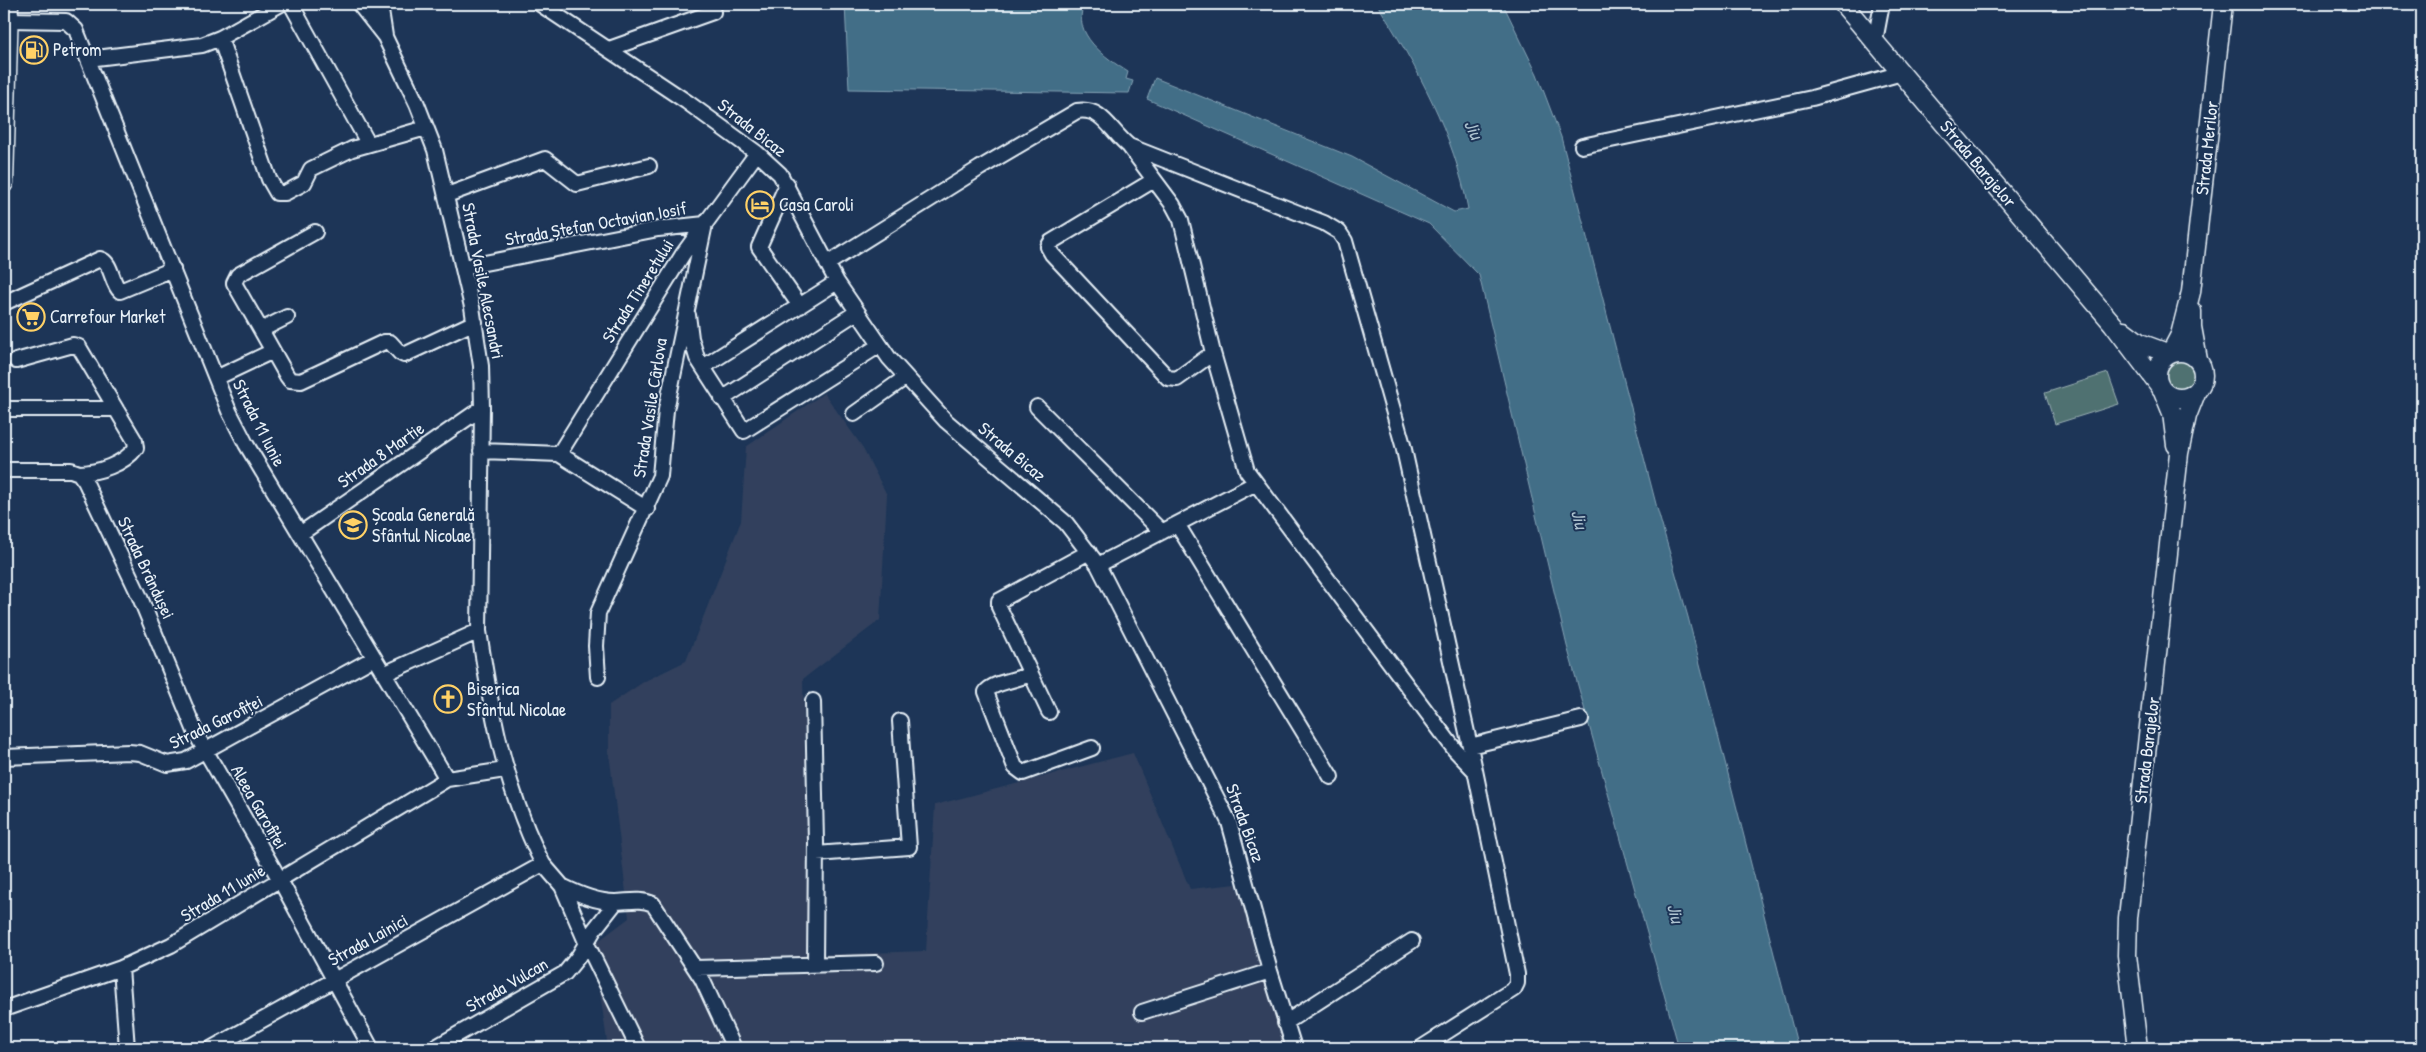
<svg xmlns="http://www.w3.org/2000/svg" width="2426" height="1052" font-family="'Patrick Hand',sans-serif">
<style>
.built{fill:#31415d}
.green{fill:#4f7171;stroke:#9cb1b4}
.water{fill:#426e87;stroke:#84a2b4}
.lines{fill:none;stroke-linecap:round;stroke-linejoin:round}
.minor-casing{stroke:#e8f1f8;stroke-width:18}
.major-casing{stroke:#e8f1f8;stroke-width:21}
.minor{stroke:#1d3557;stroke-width:14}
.major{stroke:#1d3557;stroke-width:18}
.labels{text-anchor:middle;stroke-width:4;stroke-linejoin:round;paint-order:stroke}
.poi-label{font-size:18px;fill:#e8f1f8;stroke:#1d3557;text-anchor:start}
.street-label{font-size:18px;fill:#e8f1f8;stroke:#1d3557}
.water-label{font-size:19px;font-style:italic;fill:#aec3d0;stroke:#1d3557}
</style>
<rect width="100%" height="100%" fill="#1d3557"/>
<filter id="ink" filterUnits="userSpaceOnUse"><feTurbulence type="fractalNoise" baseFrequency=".02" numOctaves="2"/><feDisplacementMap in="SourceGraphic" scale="10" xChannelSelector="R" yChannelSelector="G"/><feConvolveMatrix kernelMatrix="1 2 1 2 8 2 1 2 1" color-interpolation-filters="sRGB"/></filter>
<g filter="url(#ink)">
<path class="built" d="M824,393L861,445L887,495L880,620L803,679L810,955L926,951L935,805L1133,753L1190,889L1236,884L1289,1048H608L593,945L629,918L609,752V705L645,681L686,661L741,521L746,447Z"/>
<path class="green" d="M2164 375a17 17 0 1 1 34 0a17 17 0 1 1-34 0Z
M2108,373L2119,404L2055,424L2045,393Z"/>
<path class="water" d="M845,4H1084C1071,34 1106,58 1128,72L1126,79L1133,81L1129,93L849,89Z
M1377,4H1503L1537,74L1561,137L1657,508L1688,617L1798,1048H1679L1567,646L1479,275L1429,224L1147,99L1155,78L1352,157L1454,212L1468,209C1454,134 1417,67 1377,4Z"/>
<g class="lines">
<g class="minor-casing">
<path id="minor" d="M291,4L368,143
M359,4L385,37L417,104L435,150L472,307L481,366L482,408L479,631C491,710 503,779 537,852L543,864L562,886
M380,4L385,36
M540,4L687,102L757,153L780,174L837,282L889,358L946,421L1066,523L1098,565L1229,822L1270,971L1294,1048
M8,20L66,21L76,30L229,411L246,444L447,779
M220,38L269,179L277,193H285L304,183L311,169L352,149L426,128
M1875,41L1882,4
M609,49L713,12
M88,59L202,45L220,38L281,4
M1129,146L1173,205L1181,220L1213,353L1247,471L1455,750L1475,771
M1582,146L1812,98L1902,73
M1154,180L1051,242L1048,247L1052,254L1168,378L1177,379L1213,353
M787,184L759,247L800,306
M447,195L545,159L577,184L649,166
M827,264L980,168L1077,111C1103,107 1110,131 1129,146L1324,223L1339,232L1345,241L1403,445L1416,504L1470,746L1517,974V983L1514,989L1421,1048
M464,267L658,229L705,224L666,410L660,476L598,613L596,646L598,677
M4,303L100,259C112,262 111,283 120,291L173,269
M688,315L691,338L697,358L744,431L880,345
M287,317L261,330L287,376L290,380L301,381L384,342H390L400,353L404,355L475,322
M261,330L234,283L238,275L315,232
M16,361L73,345L79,347L135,441L136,448C124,464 98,473 79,473
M703,367L837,282
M216,378L273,351
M722,399L857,312
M1037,407L1162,532
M4,409H116
M854,414L906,377
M481,451L559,454L647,509
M559,454L683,254L757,153
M4,470H71L79,473L85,481L139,595L197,736L280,880L371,1048
M1177,524L1331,777
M300,534L482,408
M1098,565L1256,483
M384,674L479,631
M1031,674C1020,679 991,683 986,692L1015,767L1023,773L1092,748
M813,701L816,842L815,964
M1049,712L999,607V601L1089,552
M1470,746L1581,719
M4,757L129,752L140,753L167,764L186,761L374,658
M816,854L909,847L900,721
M121,968L127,1048
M695,968L876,963
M4,1009L121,968L171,945L447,779L505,770
M1142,1012L1270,971
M1285,1023L1412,941
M212,1048L543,864
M434,1048L565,973L578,957L594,930L616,902
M638,1048L586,942L562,886C578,894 596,902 615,902C628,902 640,898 653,904L702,979L734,1048"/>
</g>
<g class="major-casing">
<path id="major" d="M1843,4L2113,324L2159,385
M4,183L9,4
M2192,311V327L2198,360
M2124,331L2140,343L2170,354L2180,335L2191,292L2223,4
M2157 375a23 23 0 1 1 46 0a23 23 0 1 1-46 0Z
M2163,391L2172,413L2176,445
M2138,1048L2127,955L2128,918L2179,453L2187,416L2196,393"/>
</g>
<use href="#minor" class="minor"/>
<use href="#major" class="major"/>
</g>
</g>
<defs>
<g id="fuel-ring" transform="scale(1.4375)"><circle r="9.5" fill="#1d3557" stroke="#ffd166" stroke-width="1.5"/><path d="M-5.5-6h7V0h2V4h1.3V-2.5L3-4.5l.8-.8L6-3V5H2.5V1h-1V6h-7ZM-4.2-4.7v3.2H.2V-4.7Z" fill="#ffd166"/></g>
<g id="hotel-ring" transform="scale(1.4375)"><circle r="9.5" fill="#1d3557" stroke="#ffd166" stroke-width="1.5"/><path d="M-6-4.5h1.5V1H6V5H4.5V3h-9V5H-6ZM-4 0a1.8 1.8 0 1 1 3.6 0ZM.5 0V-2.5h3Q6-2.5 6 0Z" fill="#ffd166"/></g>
<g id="supermarket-ring" transform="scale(1.4375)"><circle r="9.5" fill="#1d3557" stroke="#ffd166" stroke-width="1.5"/><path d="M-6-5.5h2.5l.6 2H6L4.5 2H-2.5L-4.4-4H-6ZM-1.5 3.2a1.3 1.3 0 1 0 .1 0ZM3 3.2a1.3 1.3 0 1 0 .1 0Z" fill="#ffd166"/></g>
<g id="school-ring" transform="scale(1.4375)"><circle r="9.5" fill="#1d3557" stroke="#ffd166" stroke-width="1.5"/><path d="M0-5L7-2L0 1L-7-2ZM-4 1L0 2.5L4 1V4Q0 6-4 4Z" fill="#ffd166"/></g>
<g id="church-ring" transform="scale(1.4375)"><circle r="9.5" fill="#1d3557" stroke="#ffd166" stroke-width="1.5"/><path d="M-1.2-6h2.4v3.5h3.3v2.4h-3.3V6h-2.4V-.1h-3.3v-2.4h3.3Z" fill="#ffd166"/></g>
</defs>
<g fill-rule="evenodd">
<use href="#fuel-ring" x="34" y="50"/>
<use href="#hotel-ring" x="760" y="205"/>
<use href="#supermarket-ring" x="31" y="317"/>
<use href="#school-ring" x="353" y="525"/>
<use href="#church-ring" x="448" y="699"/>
</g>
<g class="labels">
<g class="poi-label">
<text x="53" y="56">Petrom</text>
<text x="779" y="211">Casa Caroli</text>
<text x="50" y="323">Carrefour Market</text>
<text x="372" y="521">Școala Generală<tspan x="372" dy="21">Sfântul Nicolae</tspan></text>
<text x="467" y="695">Biserica<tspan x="467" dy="21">Sfântul Nicolae</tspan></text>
</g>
<g class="street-label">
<text transform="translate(752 128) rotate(38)" y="6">Strada Bicaz</text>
<text transform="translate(2207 148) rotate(-84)" y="6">Strada Merilor</text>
<text transform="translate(1978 164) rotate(50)" y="6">Strada Barajelor</text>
<text transform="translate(596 224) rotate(-10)" y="6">Strada Ștefan Octavian Iosif</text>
<text transform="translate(483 281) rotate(79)" y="6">Strada Vasile Alecsandri</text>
<text transform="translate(638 291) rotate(-58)" y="6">Strada Tineretului</text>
<text transform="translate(650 408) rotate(-81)" y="6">Strada Vasile Cârlova</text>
<text transform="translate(259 423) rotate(63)" y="6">Strada 11 Iunie</text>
<text transform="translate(1012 452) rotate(40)" y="6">Strada Bicaz</text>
<text transform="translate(381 455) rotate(-35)" y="6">Strada 8 Martie</text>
<text transform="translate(146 568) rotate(65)" y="6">Strada Brândușei</text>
<text transform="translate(216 722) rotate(-26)" y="6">Strada Garofiței</text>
<text transform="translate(2147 750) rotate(-83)" y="6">Strada Barajelor</text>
<text transform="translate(259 807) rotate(60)" y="6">Aleea Garofiței</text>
<text transform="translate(1245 823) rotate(70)" y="6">Strada Bicaz</text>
<text transform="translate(223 893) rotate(-31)" y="6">Strada 11 Iunie</text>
<text transform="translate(368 940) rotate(-29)" y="6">Strada Lainici</text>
<text transform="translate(507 985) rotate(-30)" y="6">Strada Vulcan</text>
</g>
<g class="water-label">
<text transform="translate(1474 129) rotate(64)" y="7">Jiu</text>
<text transform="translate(1580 519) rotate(76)" y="7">Jiu</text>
<text transform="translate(1676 913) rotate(76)" y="7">Jiu</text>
</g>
</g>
<rect width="2426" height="1052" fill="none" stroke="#1d3557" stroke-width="20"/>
<rect x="10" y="10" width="2406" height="1032" fill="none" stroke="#e8f1f8" stroke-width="2" filter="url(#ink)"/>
</svg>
